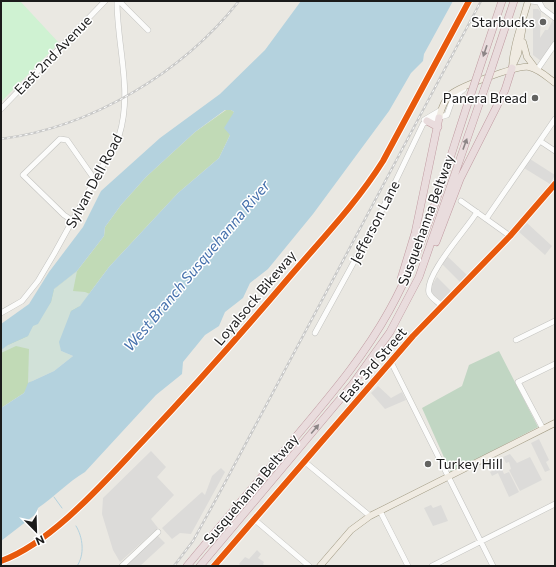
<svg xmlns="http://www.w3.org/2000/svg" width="556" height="567" font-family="Commissioner,sans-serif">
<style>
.forest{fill:#c1dab6}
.wetland{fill:#d1e1d8}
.cemetery{fill:#c1d6c3}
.park{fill:#cff2d2}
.parking{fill:#dcdbd9}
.water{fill:#b4d2de}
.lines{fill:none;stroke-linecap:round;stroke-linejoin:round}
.stream{stroke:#b4d2de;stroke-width:1}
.minor-casing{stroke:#c2c2bf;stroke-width:6}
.major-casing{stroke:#9f9880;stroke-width:7}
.highway-casing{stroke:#c09aa1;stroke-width:8}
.minor{stroke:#fcfcfb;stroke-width:5}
.major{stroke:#f0ebe2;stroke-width:6}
.highway{stroke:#e9dcdd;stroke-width:7}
.rail-casing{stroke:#c9c9c8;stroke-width:2.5}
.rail{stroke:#fff;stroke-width:1;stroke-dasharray:3;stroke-linecap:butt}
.highway-bridge-casing{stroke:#c09aa1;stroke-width:8;stroke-linecap:butt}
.highway-bridge{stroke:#e9dcdd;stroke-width:7}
.cycleway-casing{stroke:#fff;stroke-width:8}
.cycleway{stroke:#e8590c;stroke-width:6}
.oneway{fill:#8c8586}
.poi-dot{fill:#636361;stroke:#fff;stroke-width:1.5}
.labels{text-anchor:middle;stroke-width:3;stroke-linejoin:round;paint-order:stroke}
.poi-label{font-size:14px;fill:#1b1b1b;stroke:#fff;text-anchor:end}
.street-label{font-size:14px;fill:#1b1b1b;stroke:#fff}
.water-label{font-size:15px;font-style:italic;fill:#4570ac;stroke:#fff}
</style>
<rect width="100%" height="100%" fill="#eae8e2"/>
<path class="forest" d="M226,110H231L234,112L230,135L219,158L178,193L109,267L80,306L24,393L1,408V350L8,345L54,289L77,271L104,236L105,227L121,205L146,177L195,132Z"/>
<path class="wetland" d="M77,271L73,291L85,292L90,294L80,306L71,311L61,351L73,356L54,371L28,383L29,349L16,346L1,353V350L8,345L28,336L29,331L51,302L54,289Z"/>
<path class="cemetery" d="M499,351L538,427L451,473L422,408L462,386L469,365Z"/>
<path class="park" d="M1,1H20L59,43L1,102Z"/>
<path class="parking" d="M533,9H538L541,12L540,38L545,30H548L553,19L555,21V40L541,61L533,55Z
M530,159L555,175L550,184L524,168Z
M527,223L552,246L545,255L519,232Z
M446,255L467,275L460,282L441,263Z
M437,277L451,291L441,301L431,293L430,288Z
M378,386L391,398L402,392L406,400L385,409L371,393Z
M539,439L549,460L546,462L550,470L545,472L531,443Z
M151,451L166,467L157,477L174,495L151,519L158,528L120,562L113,550L102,514L103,498Z
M510,454L517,463L530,457L542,480L520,491L509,470L511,469L509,462L506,463L503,457Z
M501,467L504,474L509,472L519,492L509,497L498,473L492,476L490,472Z
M221,468L225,472L191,534L180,533L172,539L162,528L202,492L205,495L212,476Z
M431,505L433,508L441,505L448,521L433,526L424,508Z
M157,535L165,543L140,566H125Z
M257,550L261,554L258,558L264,562L263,564L265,566H241L239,564L245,557L249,559Z"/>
<path class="water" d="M301,1H453L424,54L423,61L411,73L389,111L313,214L268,269L250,283L243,298L225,312L219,326L205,335L183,362L182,374L156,395L85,472C68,482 54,497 38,508L36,514L1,541V408L24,393L28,383L54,371L73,356L61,351L59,342L71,311L80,306L109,267L178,193L219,158L230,135L224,128L234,112L231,110H225L195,132L146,177L121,205L105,227L104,236L77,271L54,289L51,302L38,324L33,326L28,336L8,345L1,350V324L29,304L49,272L83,227L101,191L160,138L220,94L265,50Z"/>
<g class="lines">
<path class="stream" d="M54,497L62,508
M76,526C83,537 85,555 77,566"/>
<g class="minor-casing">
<path id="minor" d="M119,1L148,30
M531,1L539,2L543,9L555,18
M537,70L555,44
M1,109L105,1
M424,120L441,110
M540,141L555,151
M461,201L510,236
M486,219L555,119
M73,221L64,215L23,175L60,139L67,140L95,180
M442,306C438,302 431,298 429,293C424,275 467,229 477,212
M1,313L22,301L38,281L54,254L119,136C133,91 117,47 117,1
M315,333L378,218L423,124L427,121L447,115L453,98L464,89
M516,340L555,321
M391,362L493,566
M543,429L518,382L555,364
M305,462L370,516
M380,511L408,566
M255,520L309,566
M122,566L158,532
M432,566L555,504"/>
</g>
<g class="major-casing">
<path id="major" d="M523,42L527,57L536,69
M513,65L518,54L523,26
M512,68C513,45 522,24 528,1
M439,118C441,109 444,100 451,94C461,86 517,65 529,67C539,69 547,77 555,83
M214,566L413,336L510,236L555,184
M320,566L351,530L370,516L555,423"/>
</g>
<g class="highway-casing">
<path id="highway" d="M491,70L514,1
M477,76L502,1
M427,121L438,127
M436,242L460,179L505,90L512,68
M401,279L415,233L439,118
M187,566C222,524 258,481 294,439C328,398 363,358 389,311C426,245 446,168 470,97
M200,566L352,385L390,332L419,277L484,90"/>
</g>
<use href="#minor" class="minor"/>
<use href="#major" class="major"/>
<use href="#highway" class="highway"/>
<g class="rail-casing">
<path id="rail" d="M1,139C92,127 182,73 239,1
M174,566L193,541L220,492L481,1"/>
</g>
<use href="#rail" class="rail"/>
<g class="highway-bridge-casing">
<path id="highway-bridge" d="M484,90L491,70
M470,97L477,76"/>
</g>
<use href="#highway-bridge" class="highway-bridge"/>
<g class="cycleway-casing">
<path id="cycleway" d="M1,561C53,542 105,481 143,441C192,389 240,335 286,281C320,241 356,204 383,161L469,1
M214,566L413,336L510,236L555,184"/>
</g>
<use href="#cycleway" class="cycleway"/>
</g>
<defs><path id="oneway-solid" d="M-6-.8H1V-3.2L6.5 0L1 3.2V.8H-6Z"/></defs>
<g class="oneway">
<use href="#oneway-solid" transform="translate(485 51) rotate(109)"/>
<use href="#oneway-solid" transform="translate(465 144) rotate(-70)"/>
<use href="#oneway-solid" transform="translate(315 429) rotate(-50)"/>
</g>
<g class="poi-dot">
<circle cx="543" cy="22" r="4"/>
<circle cx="535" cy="98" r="4"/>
<circle cx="428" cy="464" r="4"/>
</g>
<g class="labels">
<g class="poi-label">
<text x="535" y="27">Starbucks</text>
<text x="527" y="103">Panera Bread</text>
<text x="436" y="469" text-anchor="start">Turkey Hill</text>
</g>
<g class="street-label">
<text transform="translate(53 55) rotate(-46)" y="5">East 2nd Avenue</text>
<text transform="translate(94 181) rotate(-62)" y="5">Sylvan Dell Road</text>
<text transform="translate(426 220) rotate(-70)" y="5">Susquehanna Beltway</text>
<text transform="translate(375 222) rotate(-63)" y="5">Jefferson Lane</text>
<text transform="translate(255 298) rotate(-50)" y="5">Loyalsock Bikeway</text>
<text transform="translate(373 365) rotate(-49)" y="5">East 3rd Street</text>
<text transform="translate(251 489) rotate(-50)" y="5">Susquehanna Beltway</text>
</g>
<g class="water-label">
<text transform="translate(197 266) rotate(-50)" y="5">West Branch Susquehanna River</text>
</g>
</g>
<rect width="556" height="567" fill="none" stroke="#1b1b1b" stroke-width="4"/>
<g transform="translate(36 531) rotate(157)" stroke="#ffffff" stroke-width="3" paint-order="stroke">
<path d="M0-3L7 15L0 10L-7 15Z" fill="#1b1b1b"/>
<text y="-6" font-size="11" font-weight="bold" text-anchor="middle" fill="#1b1b1b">N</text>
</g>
</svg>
